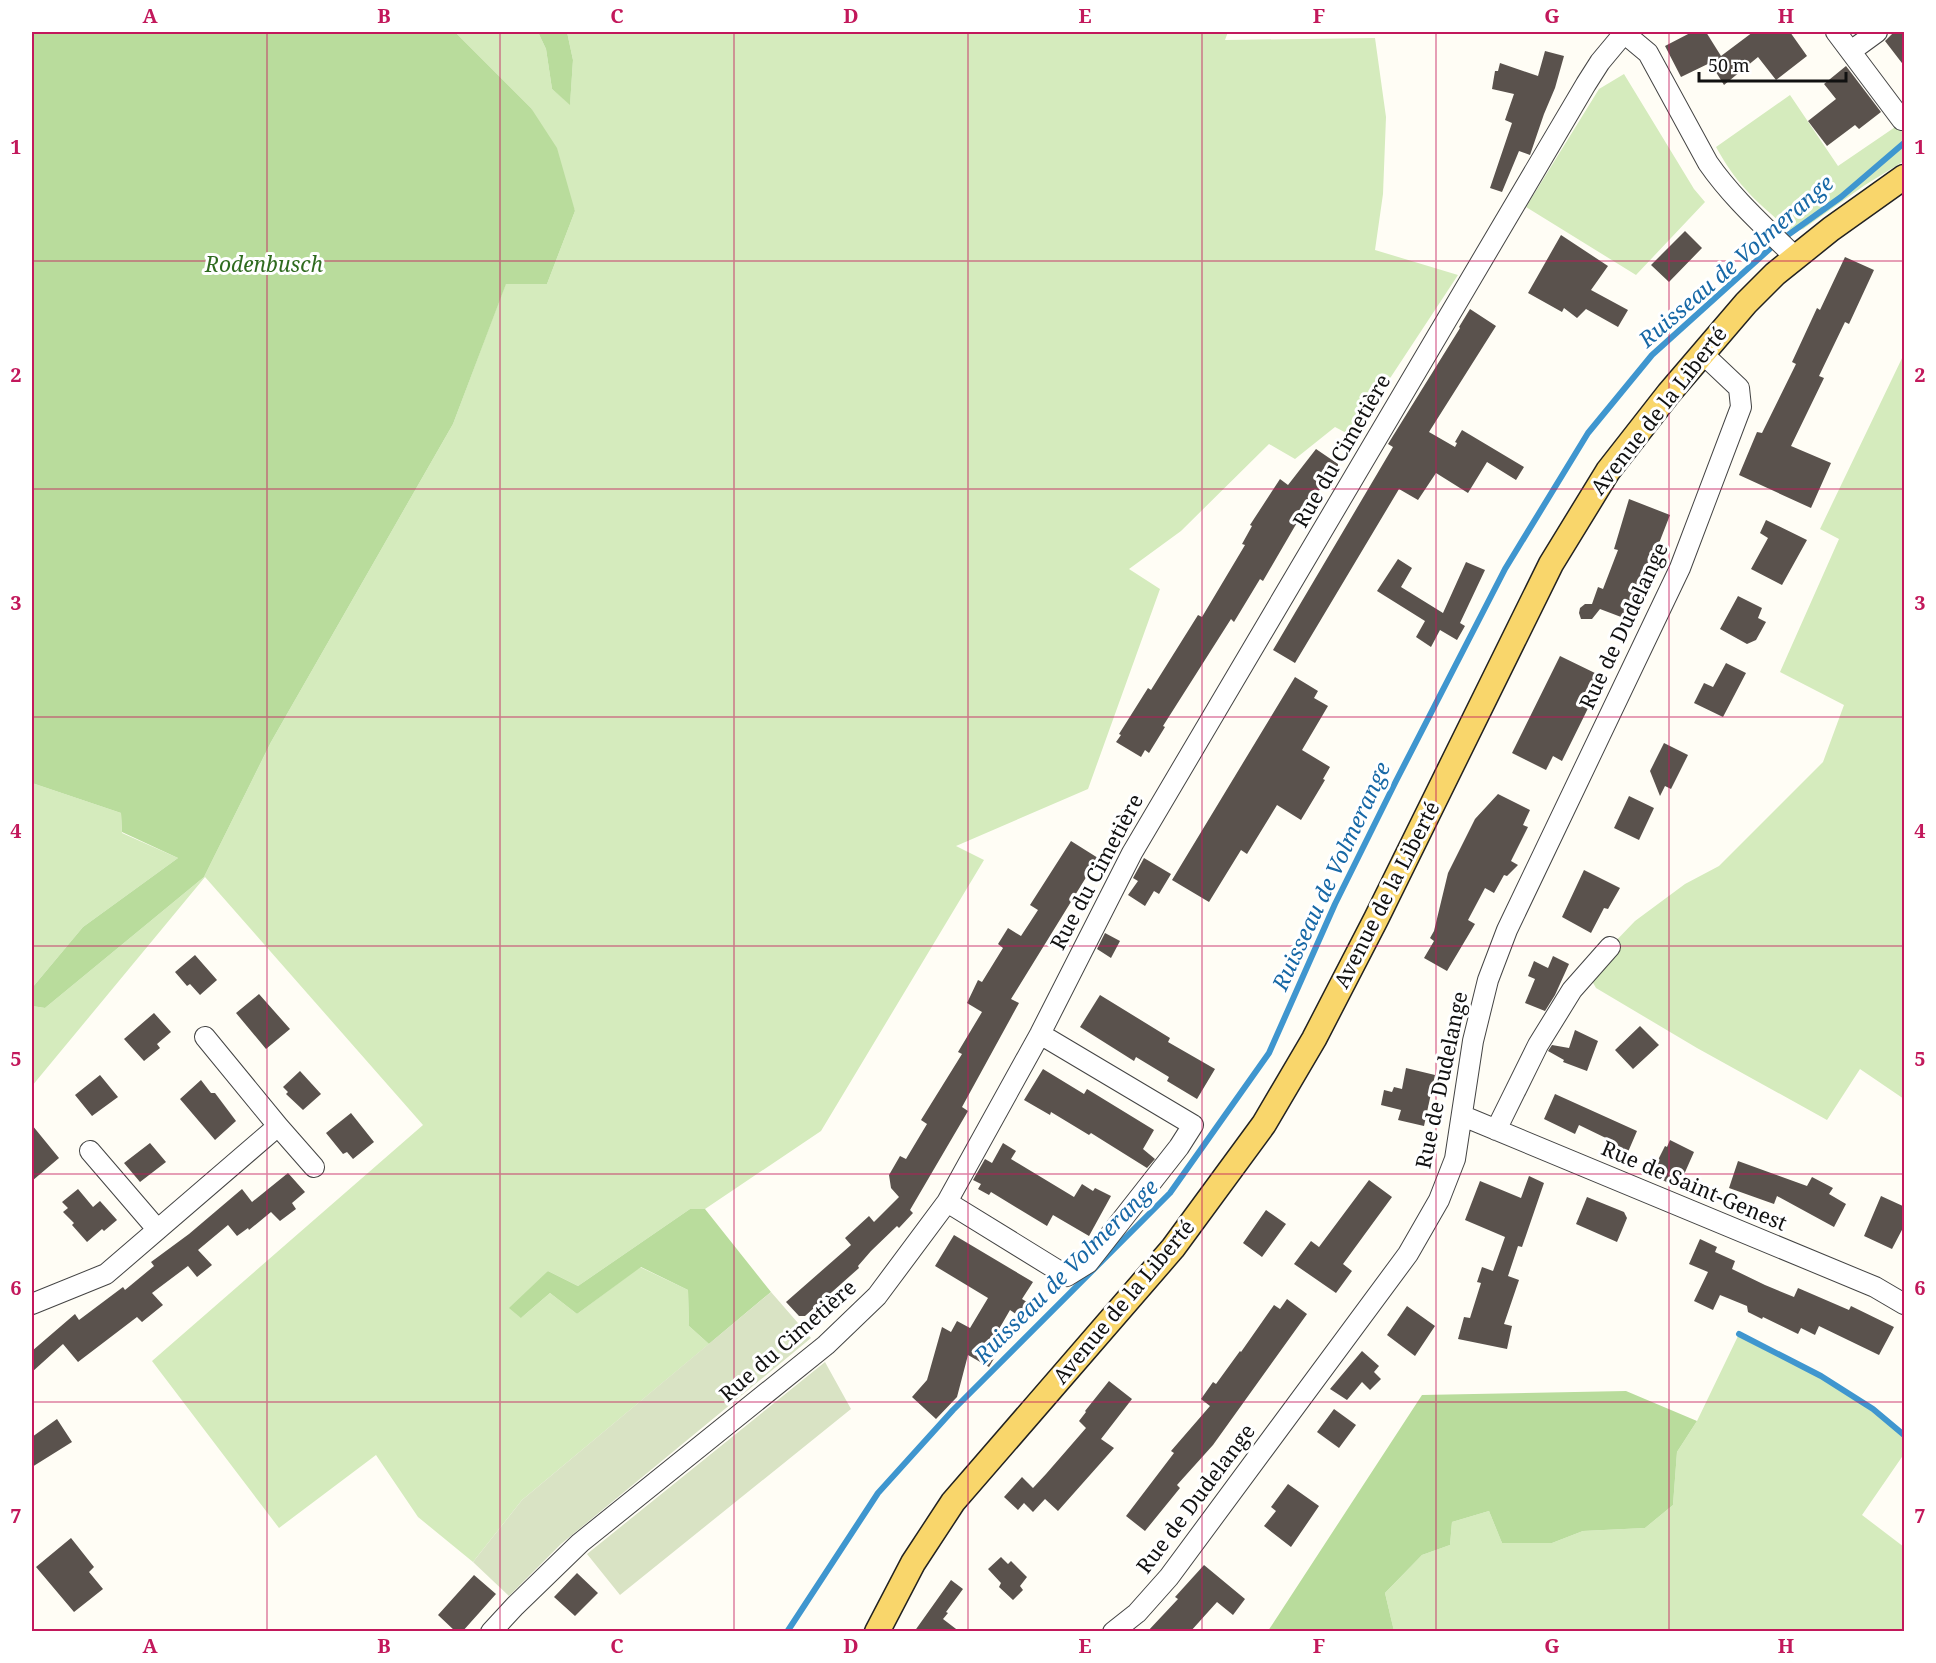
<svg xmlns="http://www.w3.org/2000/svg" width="1936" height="1663" font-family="'Noto Serif',serif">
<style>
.green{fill:#d5ebbd}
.forest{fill:#b9dc9c}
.cemetery{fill:#d9e3c4}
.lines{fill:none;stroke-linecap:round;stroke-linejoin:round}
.stream{stroke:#3f96cf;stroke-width:6}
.building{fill:#5a524d}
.minor-casing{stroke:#444;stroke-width:22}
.major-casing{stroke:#222;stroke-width:27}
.minor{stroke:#fff;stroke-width:20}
.major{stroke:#f9d66b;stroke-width:24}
.grid{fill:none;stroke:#c2185b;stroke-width:1.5;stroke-opacity:0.55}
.labels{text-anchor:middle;stroke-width:6;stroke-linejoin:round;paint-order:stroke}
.park-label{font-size:21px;font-style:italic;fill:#2f6b1f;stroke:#fff}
.street-label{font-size:21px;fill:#111;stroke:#fff}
.water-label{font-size:22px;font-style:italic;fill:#1768a6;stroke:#fff}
.neatline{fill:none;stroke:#c2185b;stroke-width:2}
.grid-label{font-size:20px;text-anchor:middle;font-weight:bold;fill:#c2185b}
</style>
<rect width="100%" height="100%" fill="#fffdf5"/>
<path class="green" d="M457,32H538L546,49L552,89L570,104L573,60L567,32H1228L1225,40L1375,38L1386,117L1383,194L1375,250L1458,275L1352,436L1335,427L1295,459L1269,444L1181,531L1129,569L1160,589L1088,789L956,846L984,860L821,1131L705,1209H690L578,1286L548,1271L521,1318L550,1293L577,1314L640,1267L688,1290L689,1326L709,1344L522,1500L473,1562L418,1517L376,1455L279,1528L152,1361L423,1125L205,877L32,1086V1006L45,1008L204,877L271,742L453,424L506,283L547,284L575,211L531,108L457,34Z
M1624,74L1694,189L1705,202L1636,275L1526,207L1599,89Z
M1790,95L1838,166L1904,121V161L1865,185L1803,229L1792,232C1758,203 1738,187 1716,147Z
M1904,354V1099L1860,1069L1827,1120L1697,1048L1596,988L1592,981L1610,947L1635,921L1685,884L1719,866L1823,762L1844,705L1780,672L1839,539L1820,529Z
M32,783L121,813L122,833L178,858L83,927L32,988Z
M1739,1334L1821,1376L1873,1409L1904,1435V1454L1862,1515L1904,1547V1631H1394L1385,1593L1422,1555L1450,1545L1452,1522L1489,1511L1502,1543H1552L1583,1531L1645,1528L1673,1505L1677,1452L1697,1421Z"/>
<path class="forest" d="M32,32H457V34L531,108L557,148L575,211L547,284H506L453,424L271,742L204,877L45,1008L32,1006V988L83,927L178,858L122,832L121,813L32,783Z
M538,32H567L573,60L570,105L552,89L546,49Z
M690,1209H705L771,1292L709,1344L689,1326L688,1290L641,1267L577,1314L550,1293L521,1318L509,1308L548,1271L578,1286Z
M1626,1391L1697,1421L1677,1452L1673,1505L1645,1528L1583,1531L1552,1543H1502L1489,1511L1452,1522L1450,1545L1422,1555L1385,1593L1394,1631H1268L1422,1395Z"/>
<path class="cemetery" d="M771,1292L811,1338L561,1544L509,1596L473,1562L522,1500Z
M825,1362L851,1409L620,1595L587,1554Z"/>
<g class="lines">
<path class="stream" d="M1739,1334L1821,1376L1873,1409L1904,1435
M787,1632L878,1493L953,1410L1170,1193L1269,1053L1335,904L1396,781L1505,569L1588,433L1652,355L1774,245L1841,197L1904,143"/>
</g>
<path class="building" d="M1692,32H1706L1721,56L1753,32H1790L1807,56L1776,80L1758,57L1724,85L1711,64L1716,60L1681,77L1665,46Z
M1894,32H1905V67L1885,41Z
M1545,51L1564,56L1555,88L1544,114L1530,155L1519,151L1502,192L1490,188L1512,123L1505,120L1514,94L1492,89L1495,71H1498L1500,63L1538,76Z
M1846,66L1881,112L1859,129L1855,125L1827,146L1808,121L1836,99L1824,84Z
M1685,231L1702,248L1669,282L1651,265Z
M1561,235L1608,266L1591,290L1628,310L1618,327L1586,309L1577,318L1564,308L1562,312L1528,293Z
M1845,257L1874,270L1849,324L1845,322L1819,376L1824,378L1791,446L1831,463L1811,508L1739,475L1757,432L1762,433L1796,364L1792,362L1817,308L1820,310Z
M1470,309L1496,326L1429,432L1455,447L1457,443L1455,442L1462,430L1524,467L1516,480L1487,462L1468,493L1436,473L1418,500L1399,489L1295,663L1273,650L1393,447L1388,444L1460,328L1459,327Z
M1316,449L1338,464V470L1331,479L1328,477L1295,526L1263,581L1260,579L1234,622L1231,619L1163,726L1165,727L1149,753L1145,750L1141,757L1116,742L1121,735L1119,734L1148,688L1151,690L1198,615L1202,617L1245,545L1242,544L1252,526L1250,525L1280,479L1288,485Z
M1629,499L1670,515L1629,620L1600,609L1592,619H1581L1579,613L1580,608L1585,604H1592L1598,587L1603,589L1618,550L1614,549Z
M1766,520L1807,540L1782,585L1751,569L1768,538L1760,533Z
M1398,559L1412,568L1401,587L1443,613L1466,562L1485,570L1460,623L1465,626L1457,640L1440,630L1431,647L1416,637L1425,621L1377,591Z
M1738,596L1762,608L1758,618L1766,622L1756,640L1747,644L1720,629Z
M1560,656L1597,674L1590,687L1597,690L1562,761L1553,756L1546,770L1512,753Z
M1726,663L1746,673L1723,717L1694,703L1704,683L1713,687Z
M1295,677L1318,691L1314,698L1328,706L1302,750L1330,767L1323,779L1325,780L1301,820L1277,805L1247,854L1241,850L1209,902L1172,880Z
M1664,743L1688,755L1671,789L1665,786L1660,796L1650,771Z
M1498,794L1530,810L1523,825L1528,827L1511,861L1518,865L1507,876L1504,875L1494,893L1485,888L1468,920L1475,924L1447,971L1424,958L1434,941L1430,938L1434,931L1448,873L1475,819Z
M1629,796L1654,808L1639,840L1614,828Z
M1071,841L1098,858L1011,999L1019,1003L962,1107L968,1111L910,1210L913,1213L899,1228L897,1226L871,1251L858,1266L859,1268L805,1316H799L786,1302L851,1245L845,1238L869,1216L874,1222L899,1197L891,1188L889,1175L900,1156L906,1159L927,1124L921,1120L962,1054L958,1052L982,1012L967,1003L978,980L982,982L1003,948L998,944L1008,928L1021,936L1038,910L1030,905Z
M1144,858L1171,874L1159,894L1154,891L1145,906L1128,895L1138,881L1133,878Z
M1584,870L1620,888L1608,909L1604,908L1591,933L1562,917Z
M1105,933L1120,941L1111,958L1097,949Z
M195,955L217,980L200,995L190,984L187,986L175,972Z
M1553,956L1569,964L1555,995L1545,1011L1525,1003L1535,979L1528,976L1534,961L1548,968Z
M259,994L290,1029L266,1049L236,1013Z
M1100,995L1170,1038L1168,1042L1215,1069L1197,1099L1167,1081L1169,1077L1136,1057L1134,1061L1080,1027Z
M154,1013L171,1032L157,1044L160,1048L144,1061L124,1039Z
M1640,1026L1659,1045L1633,1069L1615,1050Z
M1575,1030L1598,1041L1587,1071L1563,1062L1564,1060L1548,1051L1552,1045L1569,1048Z
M1406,1068L1435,1075L1424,1126L1398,1120L1401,1110L1381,1105L1384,1090L1392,1092L1394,1087L1402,1089Z
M1043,1069L1084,1094L1087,1089L1154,1130L1143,1149L1155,1159L1147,1168L1091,1133L1089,1135L1051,1112L1050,1115L1024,1100Z
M300,1071L321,1094L303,1110L286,1094L288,1092L283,1087Z
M100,1075L118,1097L92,1116L75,1095Z
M201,1080L211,1093H215L236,1121L215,1140L180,1099Z
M1555,1094L1637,1131L1625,1159L1608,1152L1612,1141L1579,1125L1575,1134L1544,1119Z
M351,1113L374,1142L353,1159L347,1152L343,1154L326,1133Z
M32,1125L59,1158L32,1181Z
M1670,1140L1694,1152L1678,1188L1651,1174L1665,1146L1667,1147Z
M150,1143L166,1162L140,1182L124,1163Z
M1003,1143L1016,1151L1011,1159L1074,1197L1082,1184L1093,1191L1095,1188L1111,1196L1089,1236L1053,1215L1047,1226L991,1192L989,1195L978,1189L981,1184L973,1180L985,1159L992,1163Z
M1738,1161L1807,1186L1812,1177L1833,1188L1829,1194L1846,1204L1834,1227L1777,1196L1774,1204L1729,1188Z
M288,1173L305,1192L292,1203L296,1209L280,1221L271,1212L249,1230L248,1228L237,1236L228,1225L198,1250L212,1265L197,1277L188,1266L152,1293L163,1305L142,1322L137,1317L78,1362L63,1344L32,1372V1351L75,1314L79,1320L123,1287L125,1290L154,1266L151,1262L189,1234L242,1189L252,1202Z
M1529,1176L1544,1183L1522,1247L1518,1246L1508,1276L1519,1280L1504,1324L1512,1326L1507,1349L1458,1339L1464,1317L1470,1318L1481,1283L1477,1282L1482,1267L1493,1271L1505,1237L1465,1220L1480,1181L1521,1198Z
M1369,1180L1392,1197L1343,1264L1352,1271L1336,1293L1294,1264L1311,1241L1319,1247Z
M78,1189L93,1207L100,1201L117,1220L104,1231L102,1229L87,1242L72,1225L74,1223L63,1212L68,1208L62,1202Z
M1881,1196L1905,1207V1224L1892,1249L1864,1236Z
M1587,1197L1624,1212L1627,1218L1617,1242L1576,1224Z
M1266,1210L1286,1224L1262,1257L1243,1243Z
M954,1235L1033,1282L1022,1299L1032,1305L1023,1319L1010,1310L991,1343L1000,1348L989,1367L968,1355L957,1397L936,1419L912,1397L927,1380L942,1327L951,1332L957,1321L970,1328L988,1298L935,1266Z
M1700,1239L1717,1247L1715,1252L1735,1261L1732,1269L1765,1285L1794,1297L1798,1288L1849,1310L1851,1306L1894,1327L1879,1355L1819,1326L1815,1335L1801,1328L1798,1334L1763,1317L1762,1319L1748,1312L1747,1306L1720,1295L1713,1310L1694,1301L1708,1272L1689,1264Z
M1287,1299L1307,1314L1213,1445L1177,1485L1180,1488L1145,1531L1126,1516L1174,1453L1171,1451L1210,1406L1201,1399L1213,1382L1216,1384L1240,1351L1241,1352L1274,1305L1280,1309Z
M1407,1306L1435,1326L1415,1356L1387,1335Z
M1362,1351L1379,1366L1374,1372L1381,1379L1370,1390L1362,1382L1347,1400L1330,1389Z
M1109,1381L1132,1399L1101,1439L1114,1448L1058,1511L1045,1499L1033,1512L1024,1503L1018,1510L1004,1497L1022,1477L1033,1488L1046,1474L1086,1428L1079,1421L1086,1412L1085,1411Z
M1334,1409L1356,1425L1339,1448L1317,1432Z
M57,1419L72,1442L32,1467V1437Z
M1288,1484L1319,1506L1291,1547L1264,1526L1276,1511L1271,1507Z
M71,1538L94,1567L89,1572L103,1589L74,1612L36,1567Z
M1001,1557L1008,1564L1011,1561L1027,1577L1020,1586L1023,1590L1013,1600L999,1587L1001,1583L988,1569Z
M1204,1565L1245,1599L1233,1615L1217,1602L1190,1632H1147L1178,1599L1175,1597Z
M577,1573L598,1593L575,1616L554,1597Z
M474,1575L496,1594L462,1632H456L438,1615Z
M951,1580L963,1589L946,1612L948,1613L943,1619L960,1632H914Z"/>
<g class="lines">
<g class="minor-casing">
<path id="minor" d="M1836,32L1902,120
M1624,33L1648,53L1708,163C1733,199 1765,227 1795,257
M1851,51L1877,32
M1463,1116L1875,1287L1904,1304
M278,1126L314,1167
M1496,1130L1538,1045L1572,990L1610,947
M90,1151L157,1229
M947,1202L1067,1276L1088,1263L1179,1147L1193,1125L1040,1034
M32,1304L106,1274L278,1126L205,1037
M491,1632L515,1606L580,1543L826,1345L877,1296L947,1202L1040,1034L1132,853L1586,84L1600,62L1625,32
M1113,1632L1137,1613L1169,1577L1408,1254L1439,1200L1455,1159L1473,1041L1488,980L1507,930L1680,568L1741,407L1739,388L1702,353"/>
</g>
<g class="major-casing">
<path id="major" d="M877,1632L913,1563L953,1502L1173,1248L1264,1124L1314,1039L1376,919L1551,564L1608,471L1669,393L1746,303L1775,274L1831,229L1904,177"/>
</g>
<use href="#minor" class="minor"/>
<use href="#major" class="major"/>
</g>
<path class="grid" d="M267,32V1632M500,32V1632M734,32V1632M968,32V1632M1202,32V1632M1436,32V1632M1669,32V1632M32,261H1904M32,489H1904M32,717H1904M32,946H1904M32,1174H1904M32,1402H1904"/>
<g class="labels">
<g class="park-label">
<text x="264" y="272">Rodenbusch</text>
</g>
<g class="street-label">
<text transform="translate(1659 411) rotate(-52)" y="7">Avenue de la Liberté</text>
<text transform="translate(1342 451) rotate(-60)" y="7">Rue du Cimetière</text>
<text transform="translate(1624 626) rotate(-65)" y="7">Rue de Dudelange</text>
<text transform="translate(1097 872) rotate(-62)" y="7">Rue du Cimetière</text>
<text transform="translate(1387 895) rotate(-63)" y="7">Avenue de la Liberté</text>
<text transform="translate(1442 1080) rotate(-78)" y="7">Rue de Dudelange</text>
<text transform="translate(1694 1186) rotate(23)" y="7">Rue de Saint-Genest</text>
<text transform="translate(1124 1302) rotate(-50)" y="7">Avenue de la Liberté</text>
<text transform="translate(788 1341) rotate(-41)" y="7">Rue du Cimetière</text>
<text transform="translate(1196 1499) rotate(-53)" y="7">Rue de Dudelange</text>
</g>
<g class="water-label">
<text transform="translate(1736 261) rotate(-41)" y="8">Ruisseau de Volmerange</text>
<text transform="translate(1331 876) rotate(-65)" y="8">Ruisseau de Volmerange</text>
<text transform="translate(1066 1271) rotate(-45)" y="8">Ruisseau de Volmerange</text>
</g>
</g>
<rect width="1936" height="1663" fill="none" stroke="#ffffff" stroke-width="66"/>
<path d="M1699 72v9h147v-9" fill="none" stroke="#111111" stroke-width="3"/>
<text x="1708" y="72" font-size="18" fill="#111111" stroke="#ffffff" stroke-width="4.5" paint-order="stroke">50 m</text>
<rect x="33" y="33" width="1870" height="1597" class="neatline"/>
<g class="grid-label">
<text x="150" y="23">A</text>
<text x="384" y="23">B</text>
<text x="617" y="23">C</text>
<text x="851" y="23">D</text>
<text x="1085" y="23">E</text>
<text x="1319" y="23">F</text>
<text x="1552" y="23">G</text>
<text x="1786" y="23">H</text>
<text x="16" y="154">1</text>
<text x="1920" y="154">1</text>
<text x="16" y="382">2</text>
<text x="1920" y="382">2</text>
<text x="16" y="610">3</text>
<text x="1920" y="610">3</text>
<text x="16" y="838">4</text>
<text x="1920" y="838">4</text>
<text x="16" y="1066">5</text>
<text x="1920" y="1066">5</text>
<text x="16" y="1295">6</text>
<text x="1920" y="1295">6</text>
<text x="16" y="1523">7</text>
<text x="1920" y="1523">7</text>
<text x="150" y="1653">A</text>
<text x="384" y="1653">B</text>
<text x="617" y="1653">C</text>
<text x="851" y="1653">D</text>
<text x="1085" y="1653">E</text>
<text x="1319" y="1653">F</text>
<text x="1552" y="1653">G</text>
<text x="1786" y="1653">H</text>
</g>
</svg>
